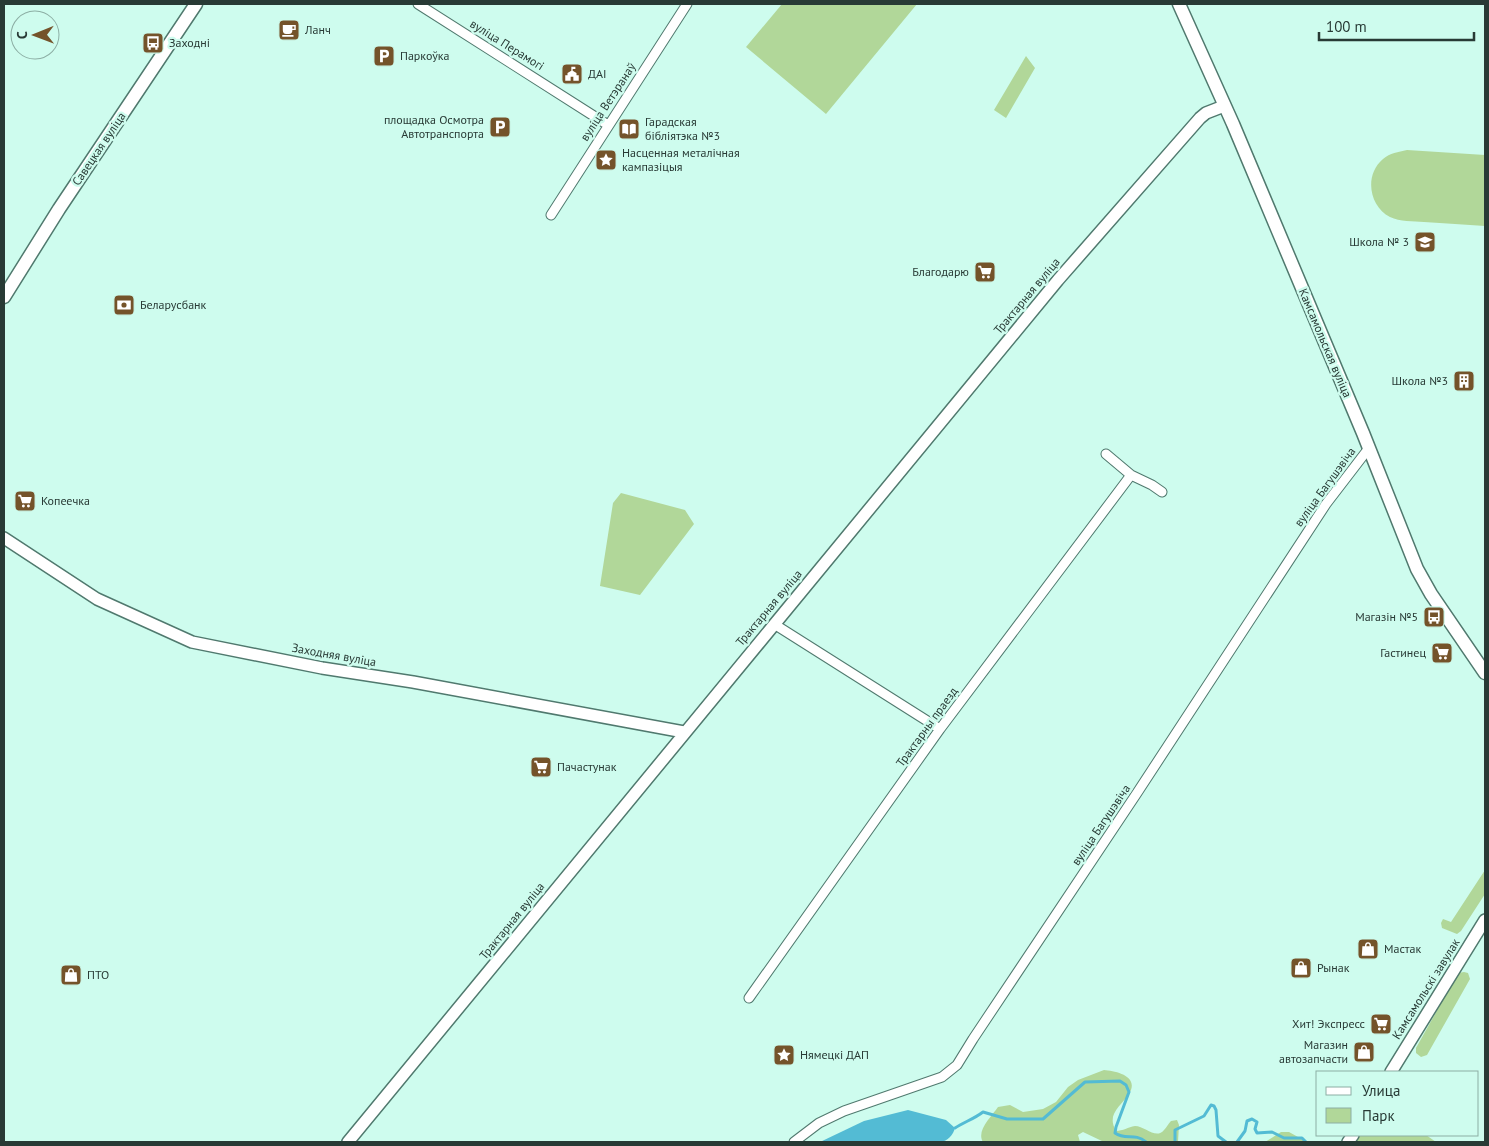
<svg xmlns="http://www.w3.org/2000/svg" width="1489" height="1146" font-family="'PT Sans',sans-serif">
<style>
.green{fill:#b1d799}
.water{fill:#53bbd4}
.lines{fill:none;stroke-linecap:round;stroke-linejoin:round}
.stream{stroke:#53bbd4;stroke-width:3}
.minor-casing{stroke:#50796e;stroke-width:11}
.tertiary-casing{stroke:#50796e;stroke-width:14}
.secondary-casing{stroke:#50796e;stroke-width:15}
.minor{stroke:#fff;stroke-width:9}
.tertiary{stroke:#fff;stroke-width:11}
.secondary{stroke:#fff;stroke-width:12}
.labels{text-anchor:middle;stroke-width:4.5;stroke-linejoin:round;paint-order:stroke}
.poi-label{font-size:12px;fill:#283a35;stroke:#cefcee;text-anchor:start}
.street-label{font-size:12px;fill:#283a35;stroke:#cefcee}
</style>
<rect width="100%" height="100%" fill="#cefcee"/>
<path class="green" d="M782,4H917L826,114L746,47Z
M1026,56L1035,68L1006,118L994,110Z
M1407,150L1485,155V226C1465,225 1445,223 1424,222C1413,221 1400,222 1390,217C1369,206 1364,175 1383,159C1390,153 1398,152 1407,150Z
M621,493L685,510L694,524L640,595L600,586L613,503Z
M1485,870V894L1461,931L1457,934L1442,928L1441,923L1443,919L1451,922Z
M1464,972L1468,973L1470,979L1427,1055L1421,1057L1416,1053V1048L1458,973Z
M1104,1070C1116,1071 1140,1076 1129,1094C1121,1106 1106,1114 1116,1131C1123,1131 1128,1127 1135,1126C1145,1126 1156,1140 1164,1130C1167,1127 1168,1124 1171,1121L1177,1120L1179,1125L1178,1142H1104L1083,1132L1078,1135L1080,1142H983C976,1131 991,1117 998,1107L1010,1105L1023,1112L1043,1109L1056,1102L1068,1087L1078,1080Z
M1281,1132H1289L1307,1142H1265Z
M1357,1135H1426L1436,1142H1353Z"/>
<path class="water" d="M908,1110L946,1120L955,1128C953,1135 948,1141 940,1142H820L864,1121Z"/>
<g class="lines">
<path class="stream" d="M955,1128C964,1122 974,1119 983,1112L1007,1119H1043L1085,1082L1120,1081L1126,1085L1129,1092L1116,1127L1115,1133C1126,1141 1134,1132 1146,1142
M1175,1142V1130L1204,1116L1211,1105L1214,1106L1216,1110L1218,1136L1226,1142
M1237,1142L1245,1131L1247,1121L1252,1119L1257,1122L1255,1129L1257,1133L1272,1132L1284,1138H1302L1306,1142"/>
<g class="minor-casing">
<path id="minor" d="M418,4L608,125
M551,215L687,4
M1106,454L1131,475L1152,485L1162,492
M774,624L940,729
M749,998L940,729L1131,475
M794,1142L819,1123L844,1111L942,1077L957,1065L973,1039L1137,793L1326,504L1369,448"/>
</g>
<g class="tertiary-casing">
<path id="tertiary" d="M4,538L97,599L192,642L322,668L413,682L684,732
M1391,1072L1485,920
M348,1142L1058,280L1200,118L1206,113L1224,106
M1348,1142L1353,1135"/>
</g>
<g class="secondary-casing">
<path id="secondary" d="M1179,4L1233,124L1363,433L1417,569L1431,594L1485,673
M4,297L59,209L196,4"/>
</g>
<use href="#minor" class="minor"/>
<use href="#tertiary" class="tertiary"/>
<use href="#secondary" class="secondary"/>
</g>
<defs>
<g id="cafe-square" transform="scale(1.125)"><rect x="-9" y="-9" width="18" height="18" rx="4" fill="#74532a" stroke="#cefcee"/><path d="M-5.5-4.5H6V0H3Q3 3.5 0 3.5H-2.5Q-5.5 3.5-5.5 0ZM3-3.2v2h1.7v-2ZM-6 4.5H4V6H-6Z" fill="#fff"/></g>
<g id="bus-square" transform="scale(1.125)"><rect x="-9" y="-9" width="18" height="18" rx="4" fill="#74532a" stroke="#cefcee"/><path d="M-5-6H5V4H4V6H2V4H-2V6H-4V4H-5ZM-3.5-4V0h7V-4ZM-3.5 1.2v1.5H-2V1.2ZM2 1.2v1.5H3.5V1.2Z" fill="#fff"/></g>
<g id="parking-square" transform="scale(1.125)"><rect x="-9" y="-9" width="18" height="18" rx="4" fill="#74532a" stroke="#cefcee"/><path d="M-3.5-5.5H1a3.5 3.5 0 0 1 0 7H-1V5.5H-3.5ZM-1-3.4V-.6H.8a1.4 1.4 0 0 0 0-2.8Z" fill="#fff"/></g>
<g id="civic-square" transform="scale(1.125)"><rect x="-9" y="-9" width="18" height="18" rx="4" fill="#74532a" stroke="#cefcee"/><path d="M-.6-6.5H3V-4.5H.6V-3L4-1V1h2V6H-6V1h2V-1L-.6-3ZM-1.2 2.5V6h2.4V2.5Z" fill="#fff"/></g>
<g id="library-square" transform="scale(1.125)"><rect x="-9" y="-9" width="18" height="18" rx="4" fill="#74532a" stroke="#cefcee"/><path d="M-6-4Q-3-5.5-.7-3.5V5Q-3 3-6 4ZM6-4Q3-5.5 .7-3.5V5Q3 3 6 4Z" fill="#fff"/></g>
<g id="sight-square" transform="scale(1.125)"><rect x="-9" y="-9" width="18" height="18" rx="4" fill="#74532a" stroke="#cefcee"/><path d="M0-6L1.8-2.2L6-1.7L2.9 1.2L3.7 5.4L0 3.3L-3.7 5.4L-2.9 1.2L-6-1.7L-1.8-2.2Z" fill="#fff"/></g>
<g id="school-square" transform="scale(1.125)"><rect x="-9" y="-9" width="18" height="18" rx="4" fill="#74532a" stroke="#cefcee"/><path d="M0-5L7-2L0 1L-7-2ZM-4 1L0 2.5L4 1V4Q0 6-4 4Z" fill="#fff"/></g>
<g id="supermarket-square" transform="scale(1.125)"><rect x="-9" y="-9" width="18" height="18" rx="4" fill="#74532a" stroke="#cefcee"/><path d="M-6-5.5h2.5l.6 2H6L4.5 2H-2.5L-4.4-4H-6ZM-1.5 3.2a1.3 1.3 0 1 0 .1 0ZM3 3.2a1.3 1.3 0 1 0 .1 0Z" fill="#fff"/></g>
<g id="bank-square" transform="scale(1.125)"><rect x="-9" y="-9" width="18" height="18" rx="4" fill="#74532a" stroke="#cefcee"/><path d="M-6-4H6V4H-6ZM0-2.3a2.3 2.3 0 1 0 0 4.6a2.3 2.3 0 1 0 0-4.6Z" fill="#fff"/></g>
<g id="building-square" transform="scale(1.125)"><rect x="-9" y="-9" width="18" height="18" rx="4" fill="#74532a" stroke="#cefcee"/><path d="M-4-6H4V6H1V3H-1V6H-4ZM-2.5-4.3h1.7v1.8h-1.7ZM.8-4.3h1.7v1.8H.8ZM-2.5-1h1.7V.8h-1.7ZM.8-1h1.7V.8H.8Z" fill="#fff"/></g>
<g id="shop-square" transform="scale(1.125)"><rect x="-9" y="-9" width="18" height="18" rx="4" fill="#74532a" stroke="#cefcee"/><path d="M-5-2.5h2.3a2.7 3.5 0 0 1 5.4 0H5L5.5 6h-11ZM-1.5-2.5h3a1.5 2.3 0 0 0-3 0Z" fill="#fff"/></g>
</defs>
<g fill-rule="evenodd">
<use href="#cafe-square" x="289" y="30"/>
<use href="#bus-square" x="153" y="43"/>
<use href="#parking-square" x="384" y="56"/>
<use href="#civic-square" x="572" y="74"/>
<use href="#parking-square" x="500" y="127"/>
<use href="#library-square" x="629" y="129"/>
<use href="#sight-square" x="606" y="160"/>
<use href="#school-square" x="1425" y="242"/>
<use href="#supermarket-square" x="985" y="272"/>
<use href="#bank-square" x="124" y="305"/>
<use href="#building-square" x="1464" y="381"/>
<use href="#supermarket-square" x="25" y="501"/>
<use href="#bus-square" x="1434" y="617"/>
<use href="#supermarket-square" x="1442" y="653"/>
<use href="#supermarket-square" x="541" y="767"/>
<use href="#shop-square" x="1368" y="949"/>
<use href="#shop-square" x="1301" y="968"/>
<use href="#shop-square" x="71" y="975"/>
<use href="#supermarket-square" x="1381" y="1024"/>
<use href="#shop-square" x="1364" y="1052"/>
<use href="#sight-square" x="784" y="1055"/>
</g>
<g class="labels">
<g class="poi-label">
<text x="305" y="34">Ланч</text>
<text x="169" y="47">Заходні</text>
<text x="400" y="60">Паркоўка</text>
<text x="588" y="78">ДАІ</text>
<text x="484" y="124" text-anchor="end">площадка Осмотра<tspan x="484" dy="14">Автотранспорта</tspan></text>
<text x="645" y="126">Гарадская<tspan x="645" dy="14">бібліятэка №3</tspan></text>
<text x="622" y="157">Насценная металічная<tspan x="622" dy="14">кампазіцыя</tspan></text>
<text x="1409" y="246" text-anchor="end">Школа № 3</text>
<text x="969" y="276" text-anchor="end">Благодарю</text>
<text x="140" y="309">Беларусбанк</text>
<text x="1448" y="385" text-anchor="end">Школа №3</text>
<text x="41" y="505">Копеечка</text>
<text x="1418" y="621" text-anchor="end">Магазін №5</text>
<text x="1426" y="657" text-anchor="end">Гастинец</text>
<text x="557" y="771">Пачастунак</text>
<text x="1384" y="953">Мастак</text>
<text x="1317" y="972">Рынак</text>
<text x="87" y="979">ПТО</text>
<text x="1365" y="1028" text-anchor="end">Хит! Экспресс</text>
<text x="1348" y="1049" text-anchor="end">Магазин<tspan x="1348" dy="14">автозапчасти</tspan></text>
<text x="800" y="1059">Нямецкі ДАП</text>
</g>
<g class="street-label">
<text transform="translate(507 45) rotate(32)" y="4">вуліца Перамогі</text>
<text transform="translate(608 102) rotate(-57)" y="4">вуліца Ветэранаў</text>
<text transform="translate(99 149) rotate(-56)" y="4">Савецкая вуліца</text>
<text transform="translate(1027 296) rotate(-50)" y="4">Трактарная вуліца</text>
<text transform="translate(1325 343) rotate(67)" y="4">Камсамольская вуліца</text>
<text transform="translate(1325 487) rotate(-54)" y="4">вуліца Багушэвіча</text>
<text transform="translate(769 608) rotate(-50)" y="4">Трактарная вуліца</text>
<text transform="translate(334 655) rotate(10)" y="4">Заходняя вуліца</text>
<text transform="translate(927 727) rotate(-54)" y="4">Трактарны праезд</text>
<text transform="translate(1101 825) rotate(-56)" y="4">вуліца Багушэвіча</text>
<text transform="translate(512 921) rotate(-51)" y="4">Трактарная вуліца</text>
<text transform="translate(1426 989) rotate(-58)" y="4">Камсамольскі завулак</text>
</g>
</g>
<rect width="1489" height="1146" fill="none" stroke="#283a35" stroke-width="10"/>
<rect x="1316" y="1071" width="162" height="65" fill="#cefcee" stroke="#8caea4"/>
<rect x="1326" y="1087" width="25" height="8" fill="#ffffff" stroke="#8caea4"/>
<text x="1362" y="1096" font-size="15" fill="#283a35">Улица</text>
<rect x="1326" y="1108" width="25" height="15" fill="#b1d799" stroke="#8caea4"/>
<text x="1362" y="1121" font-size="15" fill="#283a35">Парк</text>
<g transform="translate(35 35) rotate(269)"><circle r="24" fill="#cefcee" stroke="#8caea4"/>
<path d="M0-4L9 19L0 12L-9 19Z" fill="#74532a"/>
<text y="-8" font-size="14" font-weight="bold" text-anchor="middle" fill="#283a35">С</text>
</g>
<path d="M1319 32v8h155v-8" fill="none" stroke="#283a35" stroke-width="2.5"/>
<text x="1326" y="32" font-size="15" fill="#283a35" stroke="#cefcee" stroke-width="4" paint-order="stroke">100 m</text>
</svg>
